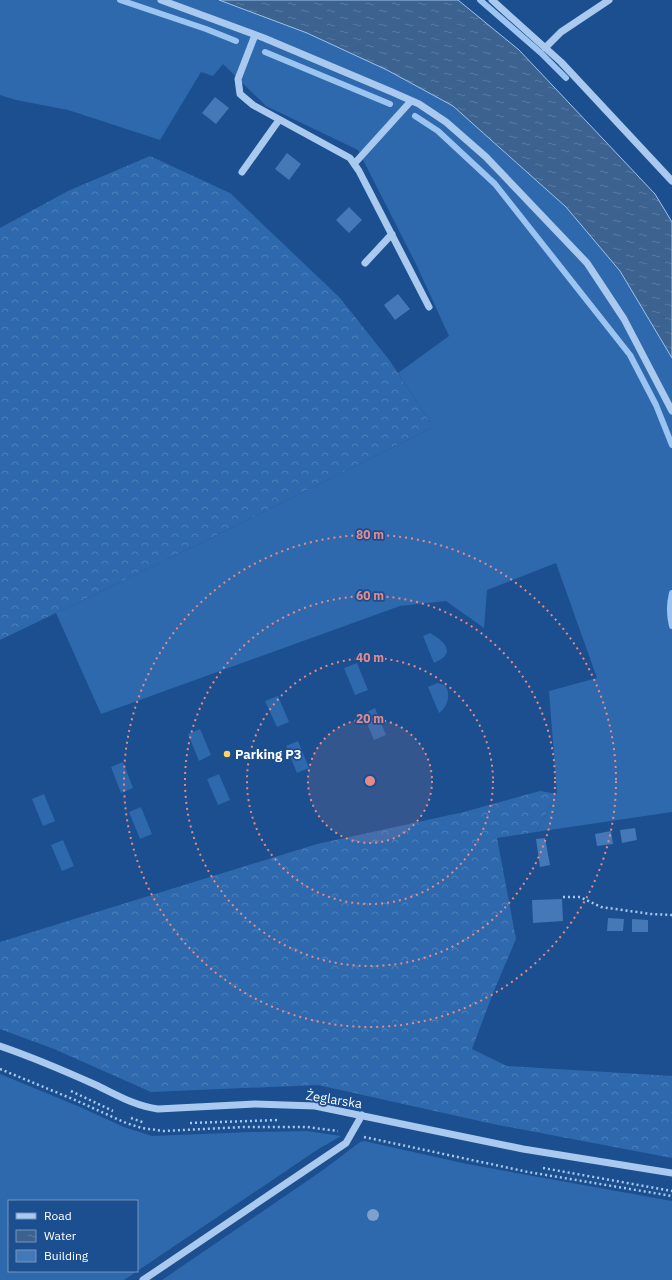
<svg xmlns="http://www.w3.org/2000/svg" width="672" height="1280" font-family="'IBM Plex Sans',sans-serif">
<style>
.grass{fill:#2e69ad;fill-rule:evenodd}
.forest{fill:url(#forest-crowns)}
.water{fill:url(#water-ripples);stroke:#9cc4f0}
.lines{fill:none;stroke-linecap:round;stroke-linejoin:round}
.stream{stroke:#9cc4f0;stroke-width:6}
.building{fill:#4478b7}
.path{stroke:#a9c9ee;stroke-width:2.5;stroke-dasharray:2 3;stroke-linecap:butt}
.minor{stroke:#a9c9ee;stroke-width:7}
.tree{fill:#7ea0ca}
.ring{fill:none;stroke:#e88989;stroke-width:2;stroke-dasharray:2 4}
.poi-dot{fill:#ffd166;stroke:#1b4f8f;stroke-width:1.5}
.labels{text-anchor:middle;stroke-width:3.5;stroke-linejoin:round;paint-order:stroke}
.poi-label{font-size:13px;font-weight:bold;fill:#fff;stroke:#1b4f8f;text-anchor:start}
.street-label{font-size:13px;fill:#fff;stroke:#1b4f8f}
.centre{fill:#e88989;stroke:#1b4f8f;stroke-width:2}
.ring-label{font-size:12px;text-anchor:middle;font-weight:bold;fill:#e88989;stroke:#1b4f8f;stroke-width:3.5;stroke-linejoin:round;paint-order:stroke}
</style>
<defs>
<pattern id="forest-crowns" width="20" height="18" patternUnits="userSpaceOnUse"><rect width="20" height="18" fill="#2e69ad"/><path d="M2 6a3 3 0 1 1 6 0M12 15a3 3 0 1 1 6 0" fill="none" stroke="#4d80b9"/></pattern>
<pattern id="water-ripples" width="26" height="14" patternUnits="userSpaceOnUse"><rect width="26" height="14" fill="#3c6290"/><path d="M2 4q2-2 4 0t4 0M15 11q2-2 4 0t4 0" fill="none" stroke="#597aa1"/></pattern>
</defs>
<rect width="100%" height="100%" fill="#1b4f8f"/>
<path class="grass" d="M0,0H219L307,33L387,70L453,106L566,207L620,271L672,358V812L536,832L557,794L549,691L597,678L556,563L487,590L484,628L446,601L400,606L101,714L56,613L199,544L433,427L398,373L449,336L416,264L358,150L266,106L223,64L213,76L201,72L160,140L68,110L16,100L0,95Z
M430,633C437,637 452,646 445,656C443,659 437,661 434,663L423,636Z
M357,663L368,690L355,695L344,668Z
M437,683L445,685C451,694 448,707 439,713L428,687Z
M278,696L289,722L277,727L265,701Z
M375,708L386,735L374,740L363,714Z
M200,729L211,755L199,761L188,734Z
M298,741L309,768L297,773L286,746Z
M123,762L133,788L121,793L111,767Z
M219,774L230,800L218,805L207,779Z
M44,794L55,821L43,826L32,799Z
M141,807L152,834L140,839L129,812Z
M63,840L74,866L62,871L51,845Z
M0,1074L80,1107L124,1127L152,1136L252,1132L307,1131L341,1136L317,1150L124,1280H0ZM9,1201H137V1271H9Z
M364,1141L467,1164L672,1201V1280H162L323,1170L360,1142Z"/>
<path class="forest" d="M150,156L230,193L340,298L390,361L433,427L199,544L0,640V228L68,191Z
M540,791L557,794L536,832L497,838L516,939L493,993L472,1049L507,1066L672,1076V1158L493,1124L318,1085L151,1092L54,1049L0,1029V942L317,844L464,812Z"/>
<path class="water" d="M219,0H458L519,50L655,194L672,222V358L620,271L566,207L453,106L387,70L307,33Z"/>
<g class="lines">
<path class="stream" d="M120,0L206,29L236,41
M480,0L541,53L566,78
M265,52L390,104
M415,116L438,131L495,184L630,355L656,405L672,445
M672,593C669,605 669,614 672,626"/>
</g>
<path class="building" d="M215,97L229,108L216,124L202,113Z
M287,153L301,164L289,180L275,169Z
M349,207L362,220L349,233L336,220Z
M398,294L410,309L395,320L384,305Z
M635,828L637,840L622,843L620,830Z
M611,831L613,844L597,846L595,834Z
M545,838L550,865L540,867L536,839Z
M562,899L563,921L533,923L532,900Z
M608,918L624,919L623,931H607Z
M632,919L648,920V932H632Z"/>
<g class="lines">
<path class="path" d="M563,897H580L601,907L651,914L672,915
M0,1069L75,1100L126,1123L142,1128L163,1131L243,1127H307L338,1131
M71,1091L113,1111
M131,1118L145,1123
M190,1123L279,1120
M364,1137L528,1172L672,1196
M543,1168L672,1191"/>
<path class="minor" d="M161,0L264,38L392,92L419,104L446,122L486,157L587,263L624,319L672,411
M492,0L561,62L672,181
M255,35L238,79L240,94L253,105L350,158L359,171L429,307
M545,48L561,32L609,0
M354,164L411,101
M242,172L279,120
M365,263L392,234
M0,1046C32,1057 65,1071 96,1085C117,1095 135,1106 158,1109L255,1104L315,1106L523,1149L672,1173
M143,1280L346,1143L362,1115"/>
</g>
<circle class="tree" cx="373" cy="1215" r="6"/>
<circle cx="370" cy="781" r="62" fill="#e88989" fill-opacity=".12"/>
<g class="ring">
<circle cx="370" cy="781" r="62"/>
<circle cx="370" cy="781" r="123"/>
<circle cx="370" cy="781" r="185"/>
<circle cx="370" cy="781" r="246"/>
</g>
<circle class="poi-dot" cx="227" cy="754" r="4"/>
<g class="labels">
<g class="poi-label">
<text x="235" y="759">Parking P3</text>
</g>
<g class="street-label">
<text transform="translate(334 1099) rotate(9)" y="5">Żeglarska</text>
</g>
</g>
<circle cx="370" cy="781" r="6" class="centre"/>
<g class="ring-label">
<text x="370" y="539">80 m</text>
<text x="370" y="600">60 m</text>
<text x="370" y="662">40 m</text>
<text x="370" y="723">20 m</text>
</g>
<rect x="8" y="1200" width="130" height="72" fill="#1b4f8f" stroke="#7695bc"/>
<rect x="16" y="1213" width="20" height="6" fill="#a9c9ee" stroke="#7695bc"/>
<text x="44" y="1220" font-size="12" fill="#ffffff">Road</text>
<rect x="16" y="1230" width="20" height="12" fill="url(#water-ripples)" stroke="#7695bc"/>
<text x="44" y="1240" font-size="12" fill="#ffffff">Water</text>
<rect x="16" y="1250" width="20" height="12" fill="#4478b7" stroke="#7695bc"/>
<text x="44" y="1260" font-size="12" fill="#ffffff">Building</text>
</svg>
